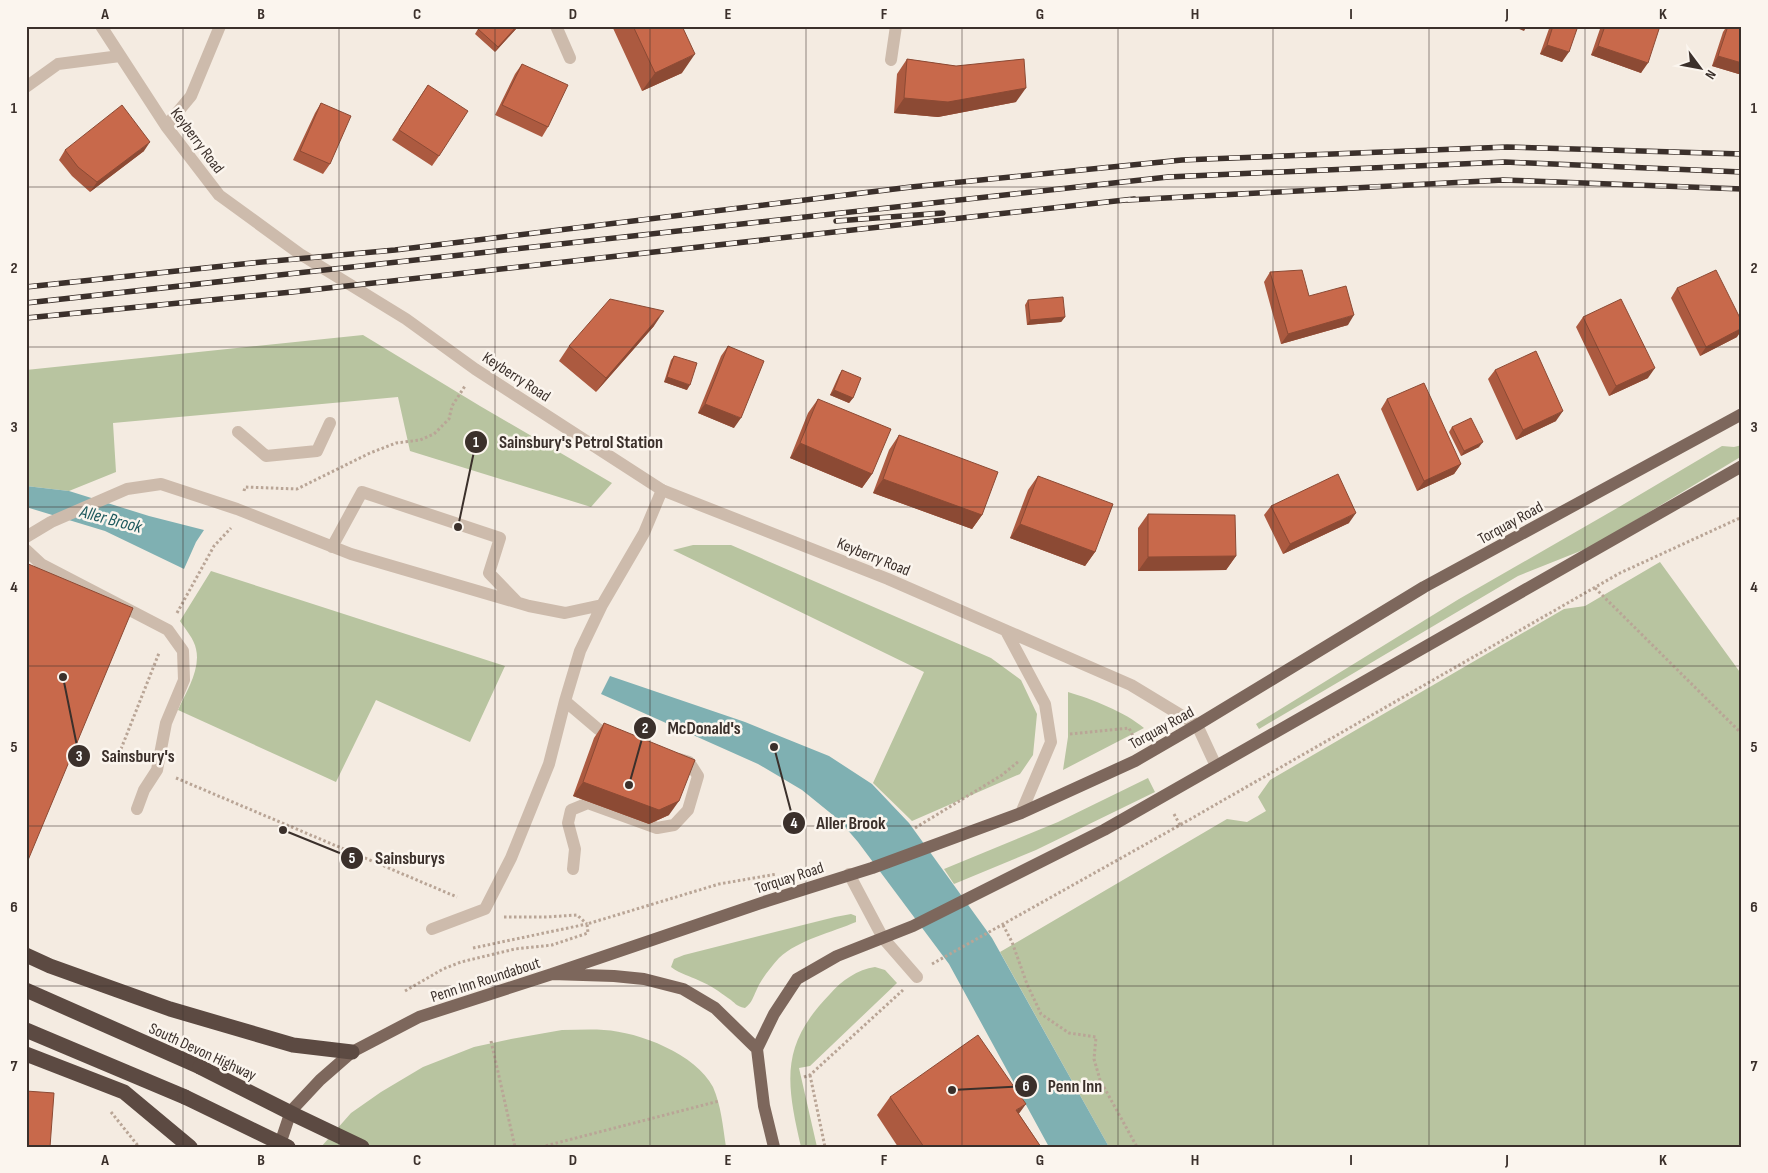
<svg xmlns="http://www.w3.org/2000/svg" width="1768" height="1173" font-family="'Sofia Sans Condensed',sans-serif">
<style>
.green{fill:#b8c4a0}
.water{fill:#7fb0b2}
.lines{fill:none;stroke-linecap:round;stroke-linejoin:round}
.path{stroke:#b9a596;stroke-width:3;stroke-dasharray:2.5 2.5;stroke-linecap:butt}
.lane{stroke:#cdbbac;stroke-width:12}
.street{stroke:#cdbbac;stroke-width:12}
.primary{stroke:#7d675c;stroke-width:12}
.highway{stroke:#5c4a42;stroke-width:15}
.rail-casing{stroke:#3b302b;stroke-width:5.5}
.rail{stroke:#fbf5ee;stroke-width:4;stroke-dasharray:11;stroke-linecap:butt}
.highway-bridge{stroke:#5c4a42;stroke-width:15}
.wall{fill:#ac5a40}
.shaded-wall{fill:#8c4a34}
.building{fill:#c8694b;stroke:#8c4a34}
.grid{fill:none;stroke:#3b302b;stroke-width:1;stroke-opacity:0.55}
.labels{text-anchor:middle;stroke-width:5;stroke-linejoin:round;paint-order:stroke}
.street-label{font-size:16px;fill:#3b302b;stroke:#fbf5ee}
.water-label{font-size:18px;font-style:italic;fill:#1f5a5e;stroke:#fbf5ee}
.leader{fill:none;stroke:#3b302b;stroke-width:2}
.callout-dot{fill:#3b302b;stroke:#fbf5ee;stroke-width:2}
.mark-label{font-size:15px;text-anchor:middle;font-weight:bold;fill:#fff}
.callout-label{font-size:18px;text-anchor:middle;font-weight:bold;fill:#3b302b;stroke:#fbf5ee;stroke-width:5;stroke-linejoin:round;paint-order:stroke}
.neatline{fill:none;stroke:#3b302b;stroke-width:2}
.grid-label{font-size:16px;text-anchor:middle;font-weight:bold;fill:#3b302b}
</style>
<rect width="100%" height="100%" fill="#f4ebe1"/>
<path class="green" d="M363,335L480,406L612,483L591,507L410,451L398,397L113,423L116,472L69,491L26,486V370Z
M1742,445V456L1593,546L1518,576L1259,729L1256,724L1459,599L1619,507L1722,446L1734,447Z
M693,545H731L991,658L1021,680L1037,714L1033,755L1020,774L912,821L873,783L924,672L673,550Z
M1660,562L1742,675V1147H1109L1000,952L1227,819L1247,822L1266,811L1258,797L1270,780L1564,609L1585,606Z
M211,571L505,666L470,742L376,700L336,782L178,710C186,692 201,669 196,649C194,639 186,630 180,621Z
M1068,692C1092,699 1125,712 1144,728L1063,770L1068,737Z
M1148,778L1155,792L1036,850L954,884L944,869L1058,822Z
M851,914L856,916V922C833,932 798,940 779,958C771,967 762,978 757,989C753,997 752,1003 745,1008C735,1006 736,1003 728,998C720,992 710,985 700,981C688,975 682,975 671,967L674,959L684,955L835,917Z
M875,967L885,970L897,983L810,1066L799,1068L817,1147H801C786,1082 780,1045 830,994C841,981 858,969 875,967Z
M562,1030C576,1030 590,1029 604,1030C639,1032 696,1054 713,1087C721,1105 723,1127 726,1147H321L351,1113L381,1092L423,1067L474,1047L511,1039Z"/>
<path class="water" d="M26,486L69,491L149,516L204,530L196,542L184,569L105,531L26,507Z
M610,676L745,722L829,756L872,784L909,823L992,938L1109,1147H1049L949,964L858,842L839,820L802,790L758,764L601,694Z"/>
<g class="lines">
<path class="path" d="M244,491L245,487L297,489L370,453L396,443L420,440L434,434L449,419L452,406L465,386
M1595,588L1742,734
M177,613L214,546L231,528
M1070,734L1129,728L1134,738
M137,762L119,754L159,653
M176,778L457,897
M1174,814L1180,825
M915,828L1002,775L1019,761
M504,917H547L577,915L587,924
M1003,925L1012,942L1027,984L1041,1014L1069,1033L1096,1037L1094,1059L1100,1080L1137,1147
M473,948L587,924
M932,964L1180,825L1620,573L1742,517
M405,991L443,969L461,962L515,949L552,945L588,933L587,924L719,884L777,874
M491,1041L515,1147
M810,1075L825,1147
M804,1077L810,1075L903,990
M111,1112L139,1147
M541,1147L719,1101"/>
<path class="lane" d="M556,26L570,58
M891,60L896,26
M238,432L266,456L317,451L330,423
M26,537L51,522L127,489L161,484L237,509L351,554L529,606L565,613L602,605
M332,547L362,492L500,538L489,573L517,602
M26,550L41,564L168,630L183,651L184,680L166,723L157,770L144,790L137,809
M565,701L598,729L616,736
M573,869L575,849L568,823L571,810L588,803L657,828L674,825L688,810L698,776L689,762L679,759
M849,874L883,938L917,977
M432,929L485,909L511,858L549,764L565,701L580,651L602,605L644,533L662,490"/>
<path class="street" d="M101,26L166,126L219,195L300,254L406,319L475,369L662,490L888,579L1131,685L1197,725L1216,766
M26,87L58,64L120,56
M166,126L191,96L220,26
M1006,631L1045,704L1051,742L1021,813"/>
<path class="primary" d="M552,974L767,901L872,868L1021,813L1135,761L1197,725L1424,587L1742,414
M757,1049L774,1014L797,979L837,956L913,926L1104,830L1742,466
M279,1147L291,1111L320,1080L352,1052L419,1017L552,974L614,976L644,979L683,989L715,1008L757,1049L764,1106L774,1147"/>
<path class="highway" d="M26,955L50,966L170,1009L293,1045L352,1052
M26,990L200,1067
M26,1030L185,1097
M26,1054L124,1092L190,1147"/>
<g class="rail-casing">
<path id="rail" d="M1128,200L1503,180L1742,189
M836,221L943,213
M26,287L252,263L395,250L911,187L1182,160L1507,147L1742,154
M26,303L1168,177L1505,162L1742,172
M26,318L292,292L1134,199"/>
</g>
<use href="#rail" class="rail"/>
<path class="highway-bridge" d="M200,1067L297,1116L362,1147
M185,1097L288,1147"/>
</g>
<path class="wall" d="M612,26H682V73L642,91Z
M1550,26H1578L1562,62L1540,54Z
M1601,26H1660L1641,73L1591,55Z
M1727,26H1742V75L1712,66L1723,32Z
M478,29H516L495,52L475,34Z
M907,59L956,66L1016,102L938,117L894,113L897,74Z
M522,64L548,127L542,137L495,115L515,74Z
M428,85L439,156L432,166L392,140Z
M321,103L330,164L323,174L293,160L315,113Z
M65,150L144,151L90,192L72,176L59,160Z
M1270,272L1309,296L1348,325L1281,344L1264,282Z
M1677,288L1737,337L1700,356L1671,298Z
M1028,300L1065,317L1061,322L1027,325L1025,305Z
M1583,317L1648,378L1609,396L1576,327Z
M654,326L596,392L559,361L569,346Z
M728,346L734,428L698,413L721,356Z
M674,356L687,390L664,382L671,360Z
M842,370L853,398L849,403L830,395L839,375Z
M1495,370L1556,421L1516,440L1488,379Z
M818,399L872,474L862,488L790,458L808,413Z
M1387,399L1461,464L1454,474L1417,491L1381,409Z
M1452,427L1479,447L1461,456L1449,432Z
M899,435L982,515L972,529L873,493L889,450Z
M1038,476L1095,552L1085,566L1010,538L1028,490Z
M1271,506L1349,523L1283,554L1264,515Z
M1148,514L1236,556L1226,570L1138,571V528Z
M604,723L669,815L649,824L573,796L594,738Z
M890,1097L1019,1114L1041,1147H898L877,1115Z"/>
<path class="shaded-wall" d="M518,26L516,29L495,52L498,47Z
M1512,26H1527L1524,31Z
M1547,45L1569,52L1562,62L1540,54Z
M1598,46L1648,63L1641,73L1591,55Z
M695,54L682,73L642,91L655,73Z
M1718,56L1742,63V75L1712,66Z
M1026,88L1016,102L938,117L894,113L904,98Z
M150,142L144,151L90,192L97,182Z
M664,311L654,326L596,392L606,378Z
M1354,315L1348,325L1281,344L1288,334Z
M1065,317L1061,322L1027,325L1030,320Z
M1742,328V330L1737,337L1700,356L1706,347Z
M1655,368L1648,378L1609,396L1616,386Z
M667,377L690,385L687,390L664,382Z
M834,390L853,398L849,403L830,395Z
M705,404L741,418L734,428L698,413Z
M1563,411L1556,421L1516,440L1523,430Z
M1483,442L1479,447L1461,456L1464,451Z
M800,443L872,474L862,488L790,458Z
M1461,464L1454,474L1417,491L1424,481Z
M883,479L982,515L972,529L873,493Z
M1356,513L1349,523L1283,554L1290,544Z
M1020,524L1095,552L1085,566L1010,538Z
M1236,556L1226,570L1138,571L1148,557Z
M583,782L679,801L669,815L649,824L573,796Z
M1026,1104L1013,1122L1016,1110Z"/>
<path class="building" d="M481,26H517L498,47L478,29Z
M633,26H682L695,54L655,73Z
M1553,26H1578L1569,52L1547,45Z
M1605,26H1660L1648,63L1598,46Z
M1728,26H1742V63L1718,56Z
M907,59L956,66L1024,59L1026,88L948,102L904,98Z
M522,64L568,85L548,127L502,105Z
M428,85L468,111L439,156L399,130Z
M321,103L351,116L330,164L300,151Z
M122,105L150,142L97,182L78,167L65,150Z
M1302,270L1309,296L1346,286L1354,315L1288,334L1270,272Z
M1716,270L1742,322V328L1706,347L1677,288Z
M1063,297L1065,317L1030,320L1028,300Z
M610,299L664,311L606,378L569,346Z
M1621,299L1655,368L1616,386L1583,317Z
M728,346L764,361L741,418L705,404Z
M1536,351L1563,411L1523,430L1495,370Z
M674,356L697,363L690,385L667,377Z
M842,370L861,378L853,398L834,390Z
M1424,383L1461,464L1424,481L1387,399Z
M818,399L891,429L872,474L800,443Z
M1471,418L1483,442L1464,451L1452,427Z
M899,435L998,472L982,515L883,479Z
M1338,474L1356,513L1290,544L1271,506Z
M1038,476L1113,504L1095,552L1020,524Z
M1148,514L1235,515L1236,556L1148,557Z
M26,563L133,608L26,865Z
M604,723L695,760L679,801L659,810L583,782Z
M978,1035L1026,1104L1016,1110L1041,1147H924L890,1097Z
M26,1091L54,1093L50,1147H26Z"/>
<path class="grid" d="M183,26V1147M339,26V1147M495,26V1147M650,26V1147M806,26V1147M962,26V1147M1118,26V1147M1273,26V1147M1429,26V1147M1585,26V1147M26,187H1742M26,347H1742M26,507H1742M26,666H1742M26,826H1742M26,986H1742"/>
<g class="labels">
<g class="street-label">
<text transform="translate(198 140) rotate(53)" y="6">Keyberry Road</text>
<text transform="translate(517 376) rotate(33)" y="6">Keyberry Road</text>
<text transform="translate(1510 522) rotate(-29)" y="6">Torquay Road</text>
<text transform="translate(874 556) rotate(22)" y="6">Keyberry Road</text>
<text transform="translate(1161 727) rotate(-29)" y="6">Torquay Road</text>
<text transform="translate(789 877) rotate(-18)" y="6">Torquay Road</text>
<text transform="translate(485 979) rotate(-18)" y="6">Penn Inn Roundabout</text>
<text transform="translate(203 1051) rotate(25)" y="6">South Devon Highway</text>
</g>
<g class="water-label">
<text transform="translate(111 519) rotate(15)" y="6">Aller Brook</text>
</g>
</g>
<path class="leader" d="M458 527L476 442M629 785L645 728M63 677L79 756M774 747L794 823M283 830L352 858M952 1090L1026 1086"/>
<g class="callout-dot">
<circle cx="458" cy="527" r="5"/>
<circle cx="629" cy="785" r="5"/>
<circle cx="63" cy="677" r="5"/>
<circle cx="774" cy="747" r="5"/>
<circle cx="283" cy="830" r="5"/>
<circle cx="952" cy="1090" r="5"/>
<circle cx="476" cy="442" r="12"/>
<circle cx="645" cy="728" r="12"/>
<circle cx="79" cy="756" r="12"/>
<circle cx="794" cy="823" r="12"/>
<circle cx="352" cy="858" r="12"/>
<circle cx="1026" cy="1086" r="12"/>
</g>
<g class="mark-label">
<text x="476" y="447">1</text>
<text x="645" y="733">2</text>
<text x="79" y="761">3</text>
<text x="794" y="828">4</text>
<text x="352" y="863">5</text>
<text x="1026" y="1091">6</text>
</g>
<g class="callout-label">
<text x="581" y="448">Sainsbury's Petrol Station</text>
<text x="704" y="734">McDonald's</text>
<text x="138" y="762">Sainsbury's</text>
<text x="851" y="829">Aller Brook</text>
<text x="410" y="864">Sainsburys</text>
<text x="1075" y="1092">Penn Inn</text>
</g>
<rect width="1768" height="1173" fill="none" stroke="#fbf5ee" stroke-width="55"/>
<g transform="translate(1700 68) rotate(122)" stroke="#fbf5ee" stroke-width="4" paint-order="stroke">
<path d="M0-4L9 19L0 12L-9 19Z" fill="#3b302b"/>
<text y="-8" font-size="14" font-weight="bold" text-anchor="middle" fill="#3b302b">N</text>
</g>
<rect x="28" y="28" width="1712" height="1118" class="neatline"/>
<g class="grid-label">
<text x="105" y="19">A</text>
<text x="261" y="19">B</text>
<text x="417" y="19">C</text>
<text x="573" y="19">D</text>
<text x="728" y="19">E</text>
<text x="884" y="19">F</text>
<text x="1040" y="19">G</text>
<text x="1195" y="19">H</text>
<text x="1351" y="19">I</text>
<text x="1507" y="19">J</text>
<text x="1663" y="19">K</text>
<text x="14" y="113">1</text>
<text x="1754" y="113">1</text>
<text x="14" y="273">2</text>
<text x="1754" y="273">2</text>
<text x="14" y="432">3</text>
<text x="1754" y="432">3</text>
<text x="14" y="592">4</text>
<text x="1754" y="592">4</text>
<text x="14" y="752">5</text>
<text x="1754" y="752">5</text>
<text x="14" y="912">6</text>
<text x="1754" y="912">6</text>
<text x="14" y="1071">7</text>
<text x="1754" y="1071">7</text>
<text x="105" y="1165">A</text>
<text x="261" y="1165">B</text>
<text x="417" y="1165">C</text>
<text x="573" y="1165">D</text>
<text x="728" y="1165">E</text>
<text x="884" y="1165">F</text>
<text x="1040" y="1165">G</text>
<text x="1195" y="1165">H</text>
<text x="1351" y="1165">I</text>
<text x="1507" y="1165">J</text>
<text x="1663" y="1165">K</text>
</g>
</svg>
